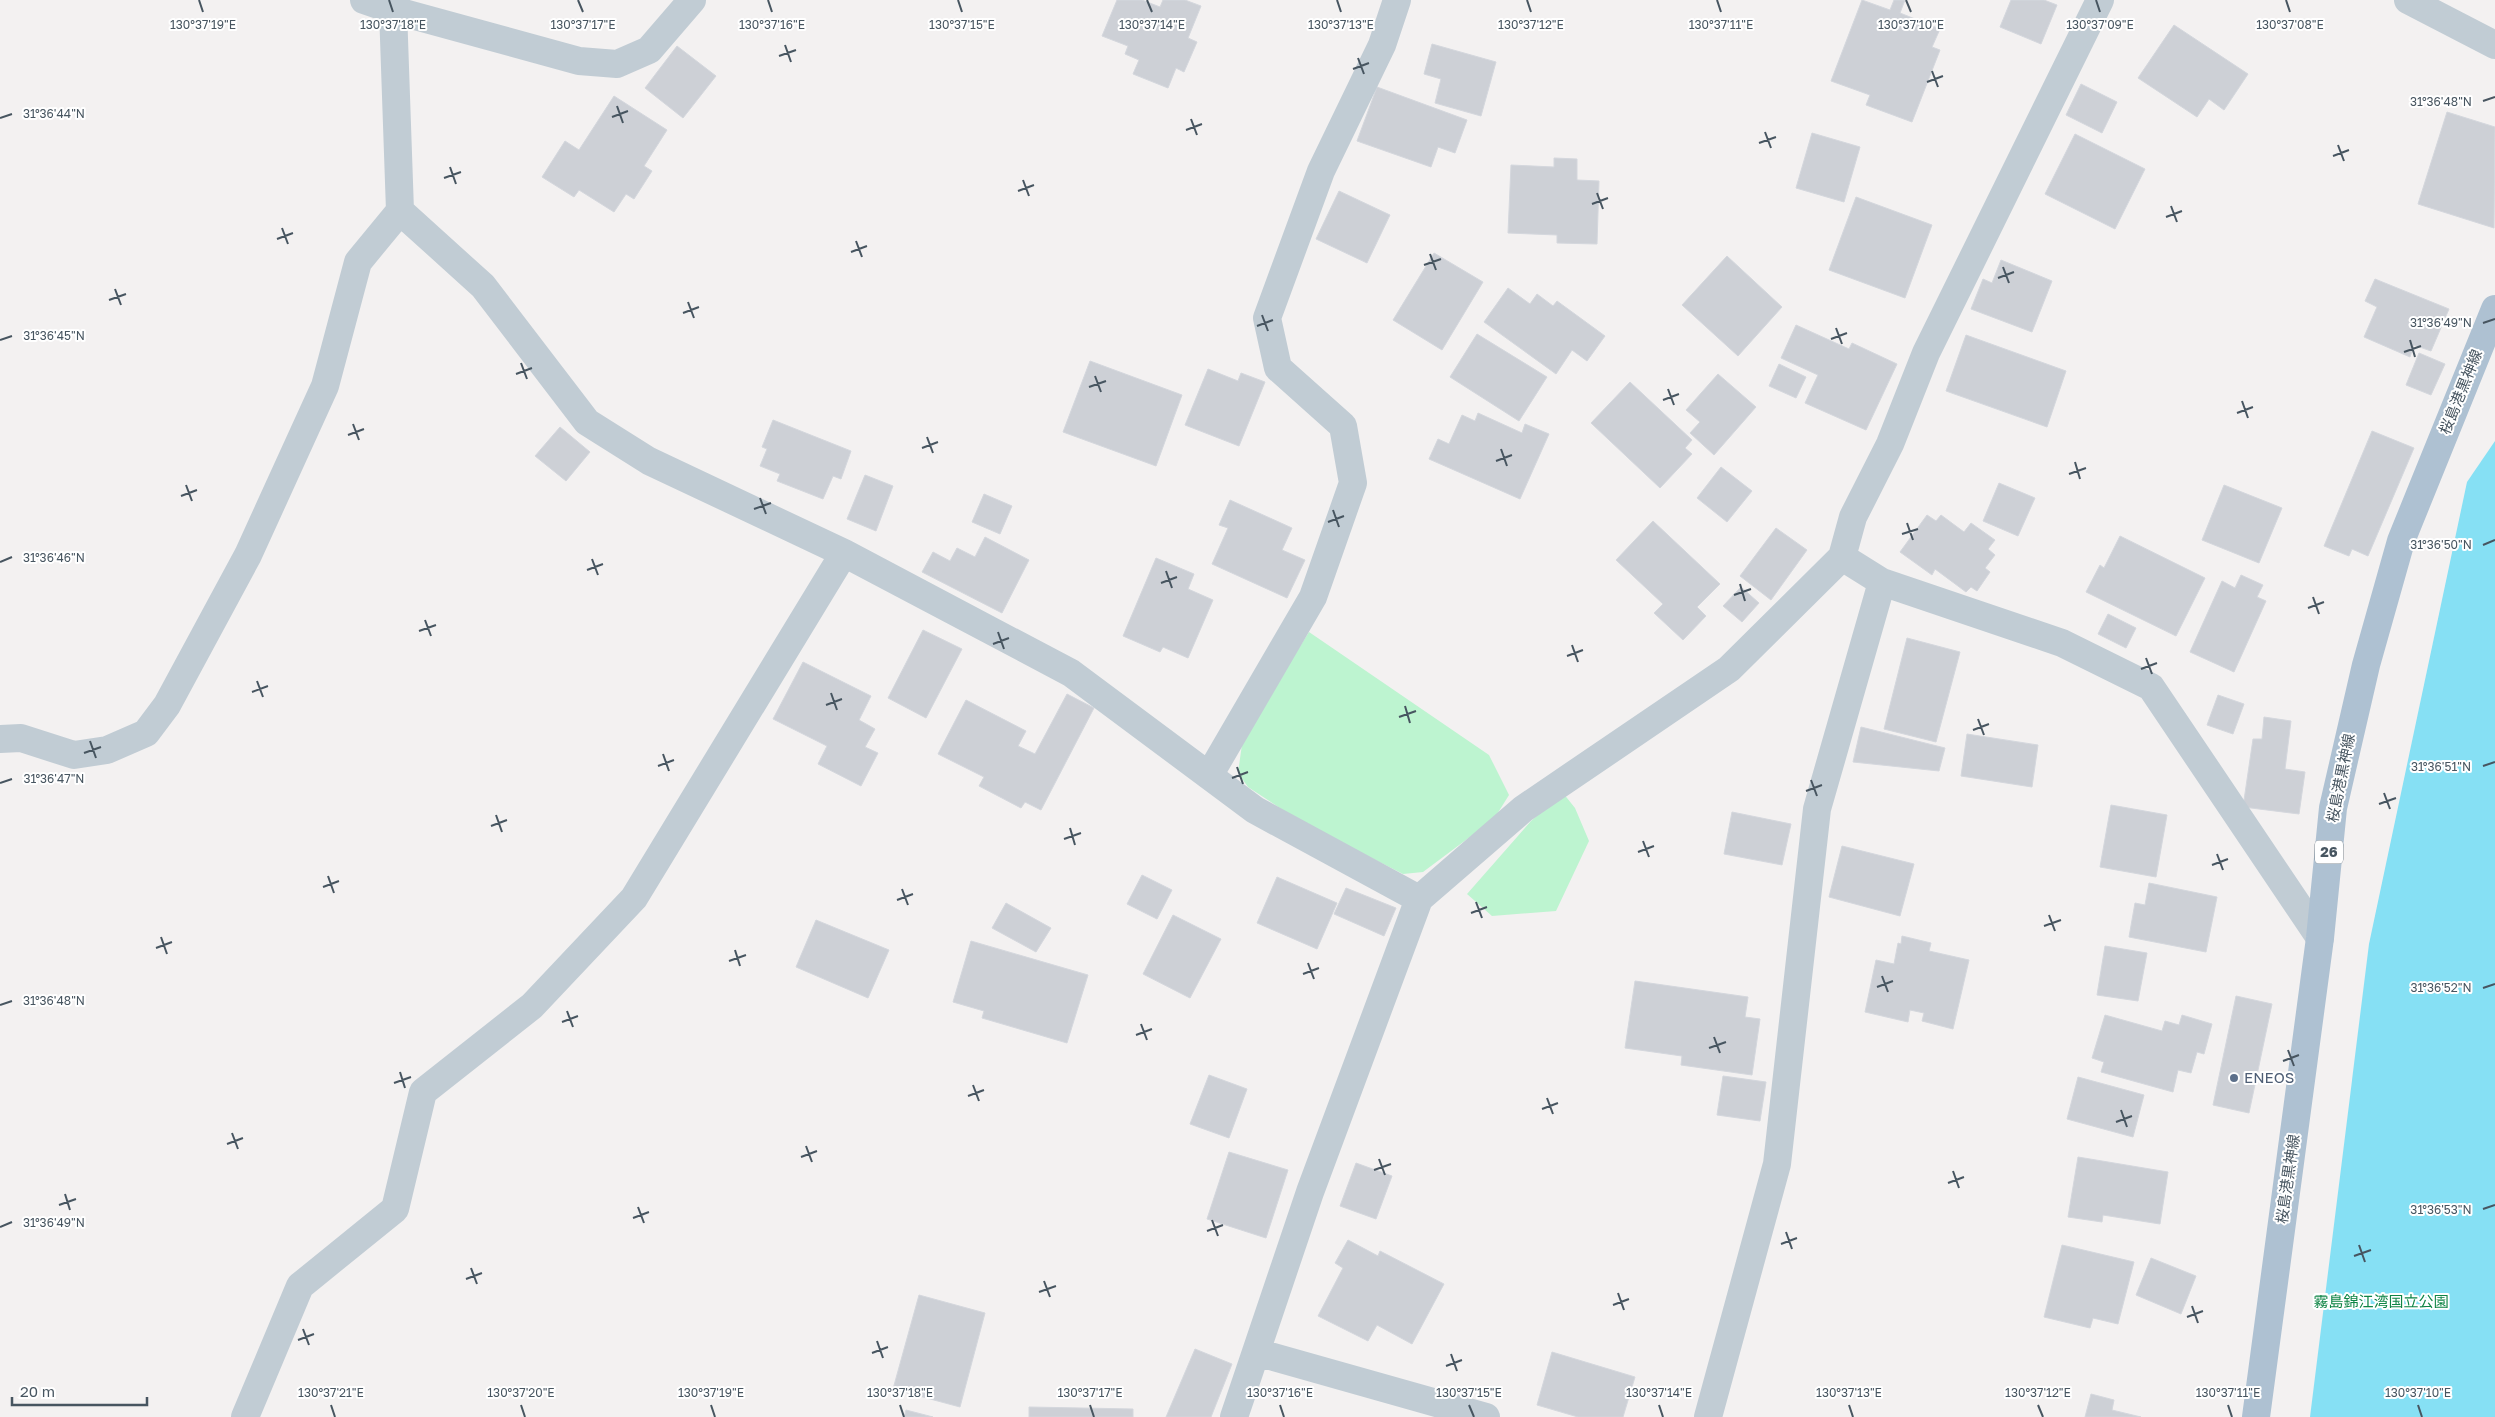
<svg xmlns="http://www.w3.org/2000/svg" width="2495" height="1417" font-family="'Golos Text','Noto Sans JP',sans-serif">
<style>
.green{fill:#bdf4d0}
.water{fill:#86e0f4}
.building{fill:#cdd0d6;stroke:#d4d7dd}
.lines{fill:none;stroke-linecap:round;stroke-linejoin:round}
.street{stroke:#c1ccd4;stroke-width:28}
.primary{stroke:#aec1d2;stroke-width:28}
.ticks{fill:none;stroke:#475560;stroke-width:2}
.service-dot{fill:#5c6f8a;stroke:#fff;stroke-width:2}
.labels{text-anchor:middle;stroke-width:4;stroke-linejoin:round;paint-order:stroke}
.shield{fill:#fff;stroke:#7e8890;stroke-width:1}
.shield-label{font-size:14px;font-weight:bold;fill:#475560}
.street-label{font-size:15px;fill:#475560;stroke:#fff}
.service-label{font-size:15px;fill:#4e5e75;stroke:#fff;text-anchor:start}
.park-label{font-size:15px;fill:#0f8546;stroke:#fff}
.ticks-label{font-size:12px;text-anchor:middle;fill:#475560;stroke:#fff;stroke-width:4;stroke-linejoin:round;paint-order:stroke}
</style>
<rect width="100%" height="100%" fill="#f3f1f1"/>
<path class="green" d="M1309,632L1489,755L1509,795L1494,819L1423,872L1403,874L1301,822L1248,787L1238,773L1243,737Z
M1563,793L1575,808L1589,841L1556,911L1492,916L1467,894L1531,821Z"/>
<path class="water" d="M2495,441V1417H2310L2369,944L2467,482Z"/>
<path class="building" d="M1117,0H1142L1160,7L1163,0H1185L1201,6L1188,38L1197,42L1184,72L1176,68L1168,88L1133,74L1139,60L1125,54L1128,46L1102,36Z
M1862,0L1890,10L1894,0H1905L1900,13L1940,29L1932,47L1940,50L1912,122L1866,105L1870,95L1831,81Z
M2011,0H2044L2057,5L2041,44L2000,27Z
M2174,25L2248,74L2224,110L2209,99L2197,117L2138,78Z
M1432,44L1496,62L1481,116L1435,103L1441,79L1424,74Z
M677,46L716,76L683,118L645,88Z
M2081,84L2117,102L2102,133L2066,115Z
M1377,87L1467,120L1455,153L1438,147L1431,167L1357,141Z
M614,96L667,130L644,166L652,171L634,199L626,194L614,212L579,190L574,197L542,177L565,141L579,150Z
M2447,112L2495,127L2494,228L2418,204Z
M1812,133L1860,147L1844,202L1796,188Z
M2075,134L2145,169L2115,229L2045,194Z
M1554,158L1577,159V180L1599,181L1597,244L1557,243V235L1508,233L1511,165L1554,167Z
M1339,191L1390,215L1367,263L1316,239Z
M1856,197L1932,225L1905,298L1829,270Z
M1434,253L1483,282L1442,350L1393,320Z
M1727,256L1782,307L1738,356L1682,305Z
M2001,260L2052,281L2032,332L1971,309L1983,279L1992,283Z
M2375,279L2449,309L2431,351L2414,345L2410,357L2364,337L2377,307L2365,301Z
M1508,288L1530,304L1537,294L1553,306L1557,301L1605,336L1587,361L1572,350L1556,374L1484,322Z
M1796,325L1849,349L1852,343L1897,364L1866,430L1805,403L1818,375L1781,358Z
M1477,334L1547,377L1519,421L1450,377Z
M1966,335L2066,371L2047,427L1946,391Z
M2419,353L2445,364L2431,395L2406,385Z
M1090,361L1182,395L1156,466L1063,432Z
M1779,364L1806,377L1796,398L1769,386Z
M1208,369L1238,381L1241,373L1265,382L1239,446L1185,425Z
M1718,374L1756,407L1714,455L1690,433L1700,422L1686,410Z
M1630,382L1692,440L1685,448L1692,454L1660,488L1591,423Z
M1478,413L1522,433L1525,424L1549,434L1520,499L1429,459L1438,439L1449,444L1462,415L1475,421Z
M773,420L851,451L841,479L833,476L823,499L777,481L780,474L760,466L767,449L762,447Z
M560,427L590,452L566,481L535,456Z
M2372,431L2414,448L2368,556L2352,549L2349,556L2324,546Z
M1721,467L1752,491L1727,522L1697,498Z
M865,475L893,486L876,531L847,519Z
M1999,483L2035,498L2018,536L1983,521Z
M2224,485L2282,508L2259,563L2202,540Z
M984,494L1012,506L1000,534L972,522Z
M1230,500L1292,528L1282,550L1305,560L1287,598L1212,564L1228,528L1219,525Z
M1927,515L1936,521L1941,515L1964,532L1971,523L1995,540L1988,549L1995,555L1985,568L1990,572L1977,591L1971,587L1966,592L1935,569L1932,575L1900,552Z
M1653,521L1720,584L1697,607L1706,616L1683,640L1654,613L1663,604L1616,560Z
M1776,528L1807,550L1771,600L1740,576Z
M2120,536L2205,578L2176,636L2086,592L2100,565L2104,568Z
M985,537L1029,560L1002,613L922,572L933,552L950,561L957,548L975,557Z
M1156,558L1194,574L1188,589L1213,600L1188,658L1163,647L1160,652L1123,636Z
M2241,575L2263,585L2257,597L2266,601L2234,672L2190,652L2222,581L2235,588Z
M1741,587L1759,603L1742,622L1723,606Z
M2108,614L2136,628L2126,648L2098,634Z
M923,630L962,649L926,718L888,698Z
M1907,638L1960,652L1936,742L1884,729Z
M803,662L871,696L859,720L875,729L865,747L878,753L861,786L818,764L827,746L773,719Z
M1067,694L1094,708L1041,810L1025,802L1021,808L979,786L984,777L938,754L966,700L1026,731L1018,746L1035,754Z
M2218,695L2244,704L2233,734L2207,725Z
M2264,717L2291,721L2285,769L2305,772L2299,814L2243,807L2253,739H2262Z
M1861,727L1945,748L1939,771L1853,762Z
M1967,734L2038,745L2032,787L1961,776Z
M2111,805L2167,815L2156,877L2100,867Z
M1732,812L1791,824L1782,865L1724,854Z
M1842,846L1914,864L1900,916L1829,897Z
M1142,875L1172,890L1157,919L1127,904Z
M1277,877L1337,903L1317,949L1257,923Z
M2149,883L2217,897L2206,952L2129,937L2135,903L2145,905Z
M1346,888L1396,908L1384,936L1334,914Z
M1006,903L1051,928L1036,952L992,928Z
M1173,915L1221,939L1190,998L1143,974Z
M816,920L889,950L868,998L796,967Z
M1902,936L1931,943L1929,951L1969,960L1953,1029L1922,1021L1924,1013L1910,1010L1908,1022L1865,1012L1876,960L1894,964L1898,943L1901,944Z
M971,941L1088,975L1067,1043L982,1018L984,1011L953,1002Z
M2105,946L2147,953L2138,1001L2097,995Z
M1635,981L1748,997L1745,1017L1760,1019L1752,1075L1681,1065L1682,1056L1625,1048Z
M2236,996L2272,1004L2249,1113L2213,1105Z
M2105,1015L2162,1031L2165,1021L2179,1025L2182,1015L2212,1024L2204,1054L2197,1052L2191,1073L2178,1070L2173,1092L2101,1072L2104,1062L2092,1058Z
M1209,1075L1247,1089L1229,1138L1190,1124Z
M1723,1076L1766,1082L1760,1121L1717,1115Z
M2078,1077L2144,1095L2133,1137L2067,1119Z
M1229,1152L1288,1170L1266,1238L1207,1219Z
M2078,1157L2168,1172L2160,1224L2103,1215L2102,1222L2068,1217Z
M1356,1163L1392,1176L1376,1219L1340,1206Z
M1348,1240L1378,1256L1380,1251L1444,1284L1412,1344L1377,1325L1368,1341L1318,1316L1343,1268L1335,1263Z
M2062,1245L2134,1262L2118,1324L2093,1318L2090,1328L2044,1317Z
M2151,1258L2196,1276L2181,1314L2136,1295Z
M919,1295L985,1313L960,1407L893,1389Z
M1195,1349L1232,1364L1211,1417H1166Z
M1552,1352L1635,1377L1623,1417H1578L1537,1405Z
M2091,1394L2114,1400L2112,1410L2141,1417H2085Z
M1029,1407L1133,1409V1417H1029Z
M906,1410L933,1417H904Z"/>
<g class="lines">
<path class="street" d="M364,0L393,10L579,61L617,64L649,50L692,0
M2408,0L2495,45
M400,211L483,286L587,422L649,461L844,553L1071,673L1255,810L1419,899
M1842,557L1882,582L2062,643L2151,687L2320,938
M0,739L21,738L74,755L107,750L146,733L167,705L248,555L325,386L358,262L400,211L393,10
M1210,774L1313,597L1353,483L1343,426L1278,368L1267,318L1321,171L1382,45L1397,0
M1256,1352L1486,1417
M245,1417L300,1286L395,1209L423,1092L532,1006L634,898L844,553
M1234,1417L1310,1192L1419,899L1523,809L1729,669L1842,557L1853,517L1890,444L1926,353L2100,0
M1708,1417L1777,1164L1817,809L1882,582"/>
<path class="primary" d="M2256,1417L2320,938L2333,808L2366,665L2401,541L2495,309"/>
</g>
<path class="ticks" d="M199,0L203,12M389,0L393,12M578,0L583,12M768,0L772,12M958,0L962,12M1147,0L1152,12M1337,0L1341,12M1527,0L1531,12M1717,0L1721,12M1906,0L1911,12M2096,0L2100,12M2286,0L2290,12M785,45L791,62M779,56L796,50M1358,58L1364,74M1353,69L1369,63M1932,71L1938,87M1927,82L1943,76M2483,101L2495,97M617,106L623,123M612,117L628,111M0,118L12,114M1191,119L1197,135M1186,130L1202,124M1765,132L1771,148M1759,143L1776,137M2338,145L2344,161M2333,156L2349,150M450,167L456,184M444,178L461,172M1023,180L1029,196M1018,191L1034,185M1597,193L1603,209M1592,204L1608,198M2171,206L2177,222M2166,217L2182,211M282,228L288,244M277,239L293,233M856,241L862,257M851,252L867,246M1430,254L1436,270M1424,265L1441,259M2003,267L2009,283M1998,278L2014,272M115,289L121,305M109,300L126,294M688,302L694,318M683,313L699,307M1262,315L1268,331M2483,323L2495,319M1257,326L1273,320M1836,328L1842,344M1831,339L1847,333M0,340L12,336M2410,340L2415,357M2404,352L2421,346M521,363L527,379M516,374L532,368M1095,376L1101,392M1089,387L1106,381M1668,389L1674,405M1663,400L1679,394M2242,401L2248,418M2237,413L2253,407M353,424L359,440M348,435L364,429M927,437L933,453M922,448L938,442M1501,449L1507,466M1496,461L1512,455M2075,462L2080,479M2069,474L2086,468M186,485L192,501M181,496L197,490M760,498L766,514M754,509L771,503M1333,510L1339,527M1328,522L1344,516M1907,523L1913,540M1902,534L1918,529M2483,545L2495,540M592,559L598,575M0,562L12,557M587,570L603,564M1166,571L1172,588M1161,583L1177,577M1740,584L1745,601M1734,595L1751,589M2313,597L2319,614M2308,608L2324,602M425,620L431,636M419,631L436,625M998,632L1004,649M993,644L1009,638M1572,645L1578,662M1567,656L1583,650M2146,658L2152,674M2141,669L2157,663M257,681L263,697M252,692L268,686M831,693L837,710M826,705L842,699M1405,706L1410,723M1399,717L1416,711M1978,719L1984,735M1973,730L1989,724M90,741L96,758M84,753L101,747M663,754L669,771M658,766L674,760M2483,766L2495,762M1237,767L1243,784M1232,778L1248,772M1811,780L1817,796M0,783L12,779M1806,791L1822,785M2384,793L2390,809M2379,804L2396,798M496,815L502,832M491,826L507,820M1070,828L1075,845M1064,839L1081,833M1643,841L1649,857M1638,852L1654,846M2217,854L2223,870M2212,865L2228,859M328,876L334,893M323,887L339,881M902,889L908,905M897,900L913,894M1476,902L1482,918M1471,913L1487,907M2049,915L2055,931M2044,926L2061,920M161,937L167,954M156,948L172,942M735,950L740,966M729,961L746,955M1308,963L1314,979M1303,974L1319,968M1882,976L1888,992M1877,987L1893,981M2483,988L2495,984M0,1005L12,1001M567,1011L573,1027M562,1022L578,1016M1141,1024L1147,1040M1136,1035L1152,1029M1714,1037L1720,1053M1709,1048L1726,1042M2288,1050L2294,1066M2283,1061L2299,1055M400,1072L405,1088M394,1083L411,1077M973,1085L979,1101M968,1096L984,1090M1547,1098L1553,1114M1542,1109L1558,1103M2121,1110L2127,1127M2116,1122L2132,1116M232,1133L238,1149M227,1144L243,1138M806,1146L812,1162M801,1157L817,1151M1379,1159L1385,1175M1374,1170L1391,1164M1953,1171L1959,1188M1948,1183L1964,1177M65,1194L70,1210M59,1205L76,1199M638,1207L644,1223M2483,1209L2495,1205M633,1218L649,1212M1212,1220L1218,1236M0,1227L12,1222M1207,1231L1223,1225M1786,1232L1792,1249M1781,1244L1797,1238M2359,1245L2365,1262M2354,1256L2371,1250M471,1268L477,1284M466,1279L482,1273M1044,1281L1050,1297M1039,1292L1056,1286M1618,1293L1624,1310M1613,1305L1629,1299M2192,1306L2198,1323M2187,1317L2203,1311M303,1329L309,1345M298,1340L314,1334M877,1341L883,1358M872,1353L888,1347M1451,1354L1457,1371M1446,1366L1462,1360M331,1405L335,1417M521,1405L525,1417M711,1405L715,1417M900,1405L904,1417M1090,1405L1094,1417M1280,1405L1284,1417M1469,1405L1474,1417M1659,1405L1663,1417M1849,1405L1853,1417M2038,1405L2043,1417M2228,1405L2232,1417M2418,1405L2422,1417"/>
<circle class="service-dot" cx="2234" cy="1078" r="5"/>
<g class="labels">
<rect class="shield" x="2315" y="840.5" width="28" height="23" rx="4"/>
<g class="shield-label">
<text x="2329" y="857">26</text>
</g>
<g class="street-label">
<text transform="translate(2461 392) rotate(-68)" y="5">桜島港黒神線</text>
<text transform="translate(2341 778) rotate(-79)" y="5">桜島港黒神線</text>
<text transform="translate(2288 1179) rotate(-82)" y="5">桜島港黒神線</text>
</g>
<g class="service-label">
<text x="2244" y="1083">ENEOS</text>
</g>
<g class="park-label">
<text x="2381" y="1307">霧島錦江湾国立公園</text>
</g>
</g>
<g class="ticks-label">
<text x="393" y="29">130°37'18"E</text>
<text x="583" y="29">130°37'17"E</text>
<text x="772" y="29">130°37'16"E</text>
<text x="1721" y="29">130°37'11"E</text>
<text x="203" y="29">130°37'19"E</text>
<text x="962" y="29">130°37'15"E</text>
<text x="1152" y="29">130°37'14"E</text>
<text x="1341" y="29">130°37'13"E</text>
<text x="1531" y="29">130°37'12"E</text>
<text x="1911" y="29">130°37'10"E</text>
<text x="2100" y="29">130°37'09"E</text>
<text x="2290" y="29">130°37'08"E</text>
<text x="2441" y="106">31°36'48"N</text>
<text x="54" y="118">31°36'44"N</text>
<text x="2441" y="327">31°36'49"N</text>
<text x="54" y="340">31°36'45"N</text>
<text x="2441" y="549">31°36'50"N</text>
<text x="54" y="562">31°36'46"N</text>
<text x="2441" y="771">31°36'51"N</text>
<text x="54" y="783">31°36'47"N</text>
<text x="2441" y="992">31°36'52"N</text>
<text x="54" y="1005">31°36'48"N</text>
<text x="2441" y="1214">31°36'53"N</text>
<text x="54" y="1227">31°36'49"N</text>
<text x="331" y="1397">130°37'21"E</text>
<text x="521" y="1397">130°37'20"E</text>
<text x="711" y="1397">130°37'19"E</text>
<text x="900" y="1397">130°37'18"E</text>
<text x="1090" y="1397">130°37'17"E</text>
<text x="1280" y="1397">130°37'16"E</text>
<text x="1469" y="1397">130°37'15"E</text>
<text x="1659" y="1397">130°37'14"E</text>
<text x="1849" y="1397">130°37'13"E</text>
<text x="2038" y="1397">130°37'12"E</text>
<text x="2228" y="1397">130°37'11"E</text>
<text x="2418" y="1397">130°37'10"E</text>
</g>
<path d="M12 1397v8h135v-8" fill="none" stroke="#475560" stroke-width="2.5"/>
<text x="20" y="1397" font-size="15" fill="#475560" stroke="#ffffff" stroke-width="4" paint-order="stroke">20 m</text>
</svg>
